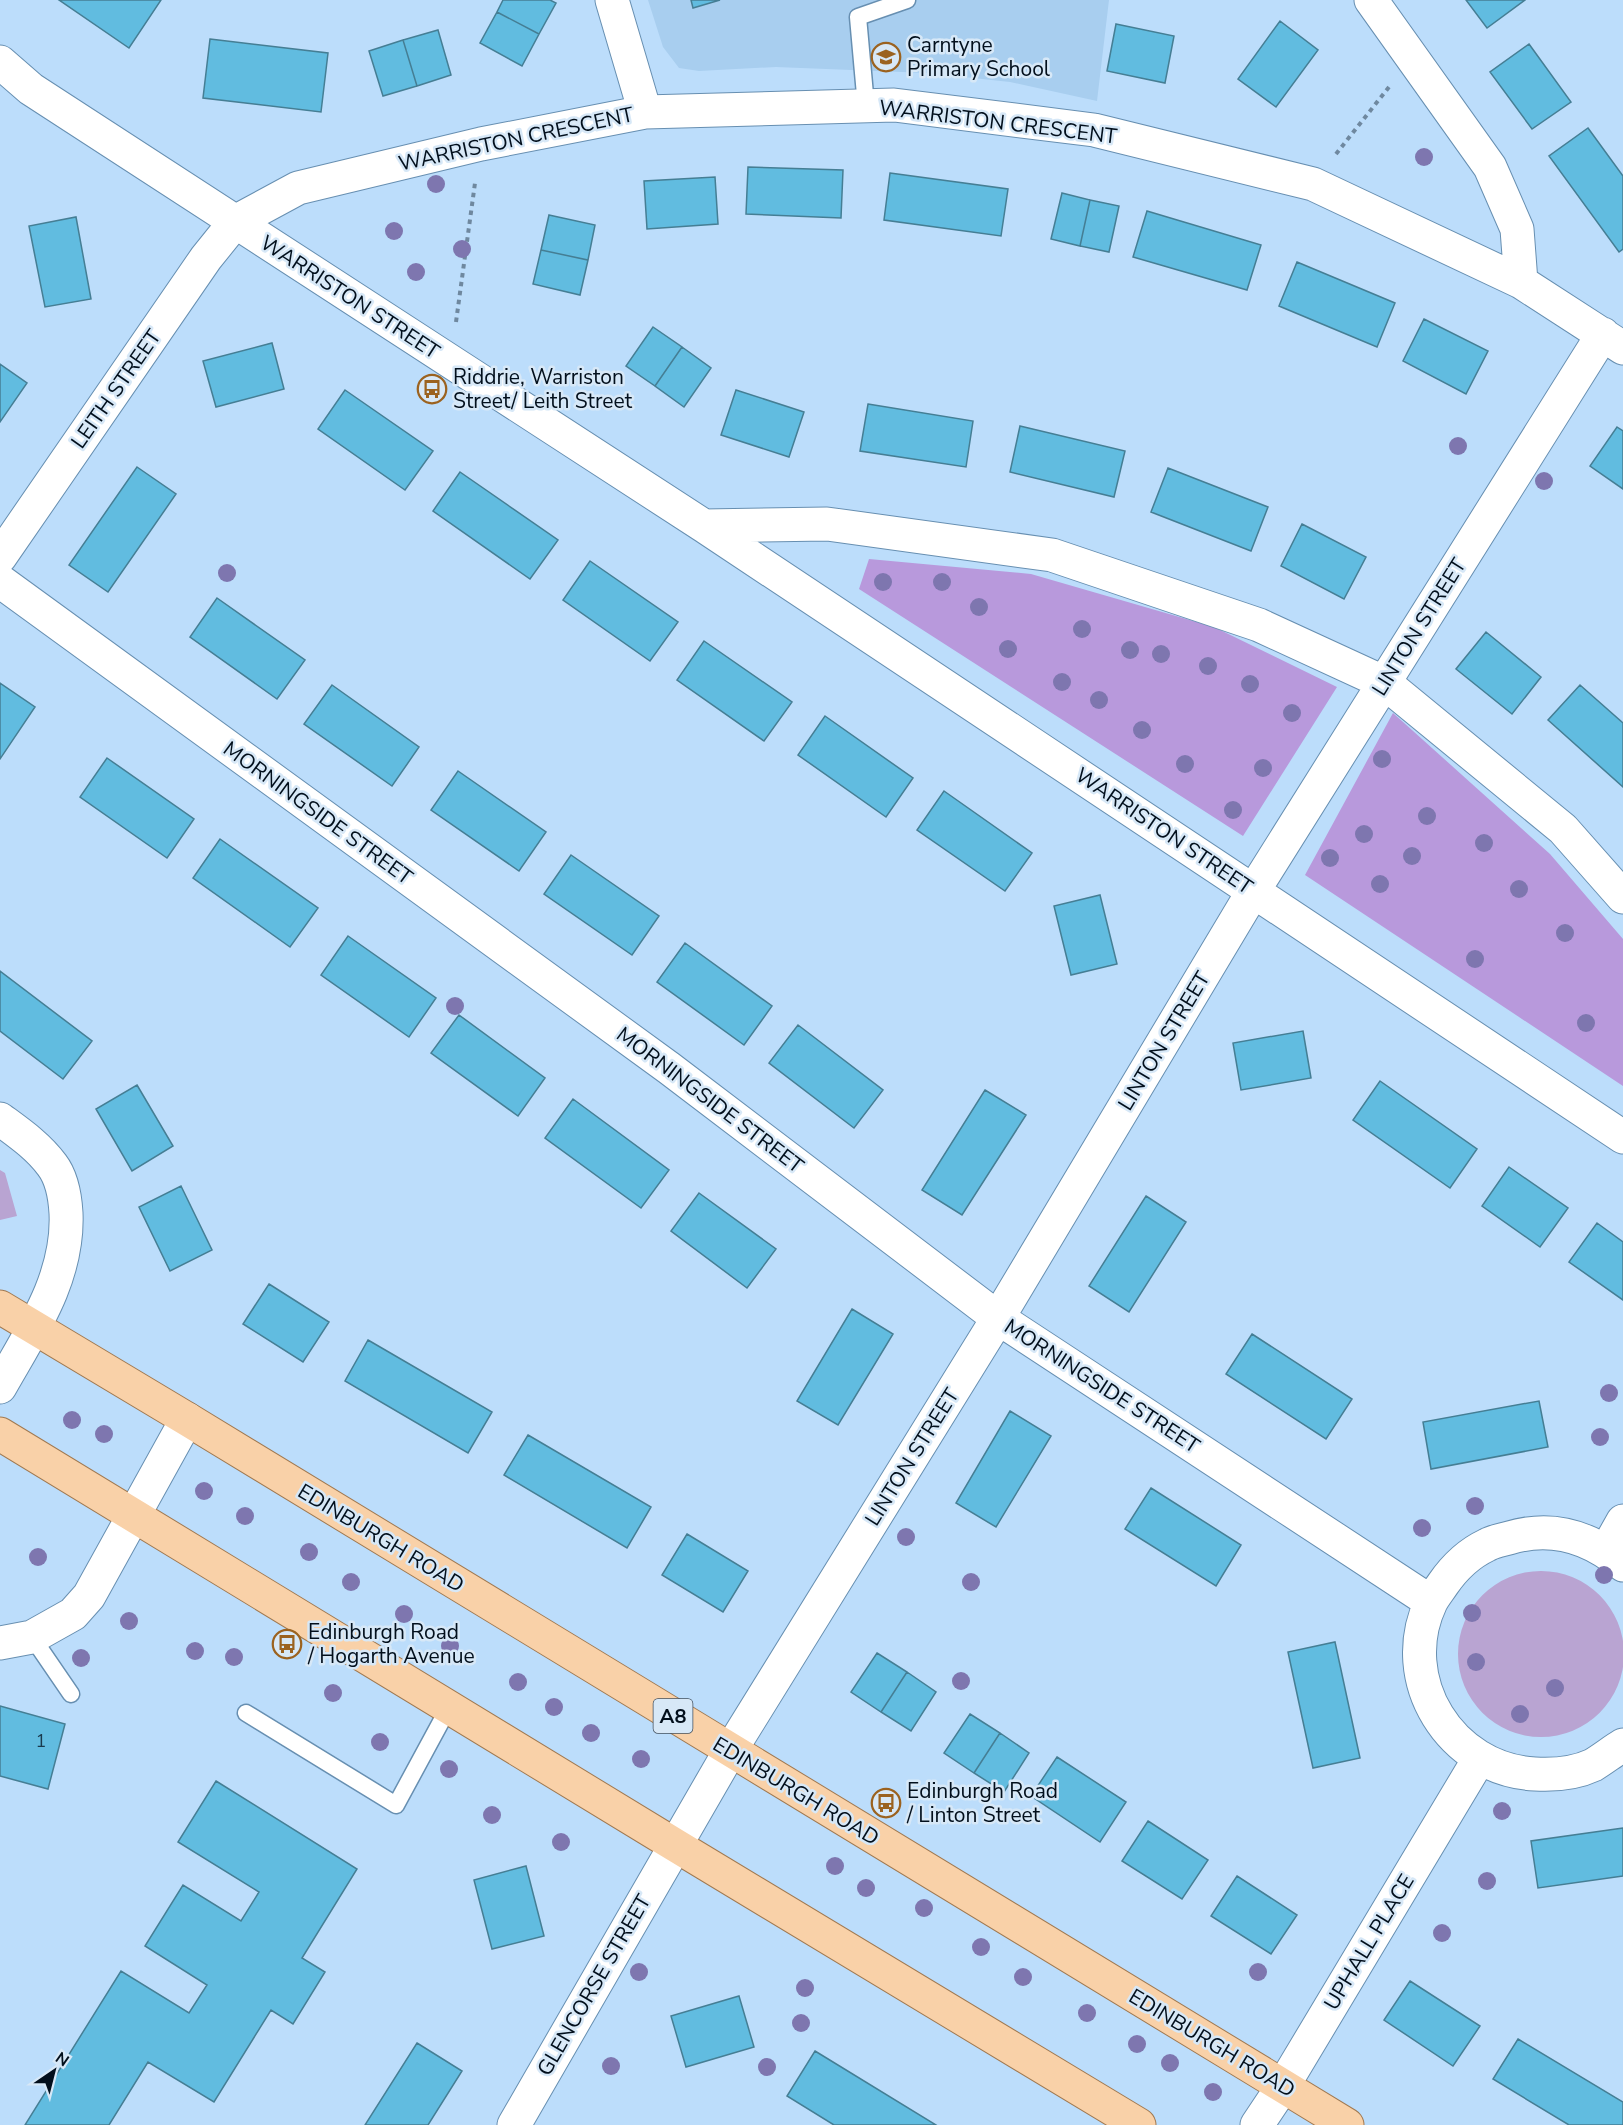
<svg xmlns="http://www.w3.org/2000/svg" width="1623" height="2125" font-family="'Nunito Sans',sans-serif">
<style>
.built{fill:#a8ceef}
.green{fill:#b9a4d2}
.forest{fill:#b899dc}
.building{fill:#61bce0;stroke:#457e94;stroke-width:1.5}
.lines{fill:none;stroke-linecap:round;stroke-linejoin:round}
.lane-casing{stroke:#678fb1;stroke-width:19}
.street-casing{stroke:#678fb1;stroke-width:35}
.primary-casing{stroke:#a07951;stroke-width:35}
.path{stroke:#6f889f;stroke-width:4;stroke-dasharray:4.5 4.5;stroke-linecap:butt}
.lane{stroke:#fff;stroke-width:16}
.street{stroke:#fff;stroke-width:33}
.primary{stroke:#f9d1a8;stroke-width:33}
.tree{fill:#7e76af}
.labels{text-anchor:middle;stroke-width:5;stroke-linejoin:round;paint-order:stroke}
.number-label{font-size:18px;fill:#1a3a4d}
.shield{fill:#d7e8f7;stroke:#42505e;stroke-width:1.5}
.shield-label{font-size:20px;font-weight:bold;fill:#020f1c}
.poi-label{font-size:21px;fill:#020f1c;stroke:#d7e8f7;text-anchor:start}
.street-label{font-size:21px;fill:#020f1c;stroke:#d7e8f7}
</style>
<rect width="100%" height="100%" fill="#bcddfb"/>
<path class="built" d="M648,0H1109L1097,101L1010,82L927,73L776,67L699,71L679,68L663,47Z"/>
<path class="green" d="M0,1170L5,1173L17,1216L0,1220Z
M1458 1654a83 83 0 1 1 166 0a83 83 0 1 1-166 0Z"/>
<path class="forest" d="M869,559L1031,574L1214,627L1337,687L1243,836L859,589Z
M1393,713L1550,854L1623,939V1086L1305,875Z"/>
<path class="building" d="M59,0H161L129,48Z
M503,0H550L556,3L539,34L497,12Z
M691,0H720L693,8Z
M1466,0H1525L1487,28Z
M497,12L539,34L522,66L480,43Z
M1280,21L1318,50L1276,107L1238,79Z
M1116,24L1174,36L1165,83L1107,71Z
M438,30L451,75L417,86L403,40Z
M210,39L328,53L321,112L203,98Z
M403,40L417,86L383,96L369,51Z
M1529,44L1571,102L1532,129L1490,72Z
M1588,128L1623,176V249L1619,252L1549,156Z
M748,167L843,170L841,218L746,214Z
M890,173L1008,189L1001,236L884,220Z
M715,177L718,224L647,229L644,181Z
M1062,193L1090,200L1080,246L1051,239Z
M1090,200L1119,206L1109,252L1080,246Z
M1147,211L1261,245L1247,290L1133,257Z
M549,215L595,225L588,260L541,250Z
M76,217L91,299L45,307L29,226Z
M541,250L588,260L580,295L533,284Z
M1297,262L1395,303L1377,347L1279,306Z
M1424,319L1488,351L1466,394L1403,361Z
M653,327L682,347L655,386L626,366Z
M272,343L284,389L216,407L203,361Z
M682,347L711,368L684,407L655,386Z
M0,364L27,383L0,422Z
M345,390L433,451L405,490L318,429Z
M736,390L804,412L789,457L721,435Z
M868,404L973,421L966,467L860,451Z
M1020,426L1125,451L1114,497L1010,472Z
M1617,427L1623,431V489L1590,466Z
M137,467L176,494L108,592L69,565Z
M1168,468L1268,507L1251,551L1151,512Z
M460,472L558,540L530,579L433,511Z
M1302,524L1366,557L1344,599L1281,566Z
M590,561L678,622L650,661L563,600Z
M217,598L305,660L277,699L190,637Z
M1486,632L1541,677L1512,714L1456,669Z
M704,641L792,702L764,741L677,680Z
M0,683L35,707L0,759Z
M332,685L419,747L392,786L304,724Z
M1580,685L1623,723V787L1548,720Z
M825,716L913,778L886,817L798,755Z
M107,758L194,819L167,858L80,797Z
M458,771L546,832L519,871L431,810Z
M944,791L1032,853L1005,891L917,830Z
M220,839L318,908L290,947L193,878Z
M571,855L659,916L632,955L544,894Z
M1100,895L1117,964L1071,975L1054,906Z
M348,936L436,998L409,1037L321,975Z
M685,943L772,1006L744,1045L657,982Z
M0,971L92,1041L63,1079L0,1031Z
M459,1015L545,1078L518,1116L431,1053Z
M798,1025L883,1090L854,1128L769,1063Z
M1303,1031L1311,1078L1241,1090L1233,1043Z
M1380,1081L1477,1149L1450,1188L1353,1120Z
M137,1085L173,1146L132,1171L96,1109Z
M985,1090L1026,1115L962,1215L922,1190Z
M573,1099L669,1170L641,1208L545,1138Z
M1509,1167L1568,1208L1540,1247L1482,1206Z
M181,1186L212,1250L170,1271L139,1207Z
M699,1193L776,1249L747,1288L671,1231Z
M1146,1196L1186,1222L1129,1312L1089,1286Z
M1597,1223L1623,1242V1300L1569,1262Z
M269,1284L329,1322L303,1362L243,1324Z
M852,1309L893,1334L838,1425L797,1401Z
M1252,1334L1352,1399L1326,1439L1226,1374Z
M368,1340L492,1412L468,1453L345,1381Z
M1539,1401L1548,1447L1431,1469L1423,1422Z
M1010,1411L1051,1436L996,1527L956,1503Z
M528,1435L651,1507L627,1548L504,1475Z
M1151,1488L1241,1545L1216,1586L1125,1529Z
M687,1534L748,1571L723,1612L662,1575Z
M1335,1642L1360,1758L1313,1768L1288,1652Z
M877,1653L907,1672L881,1712L851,1692Z
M907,1672L936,1692L911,1731L881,1712Z
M0,1706L65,1724L48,1789L0,1776Z
M970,1714L1000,1733L974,1773L944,1753Z
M1000,1733L1029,1753L1004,1792L974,1773Z
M1057,1757L1126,1802L1100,1842L1031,1796Z
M216,1781L357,1869L302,1958L325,1972L293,2024L271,2010L214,2102L148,2062L109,2125H25L121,1971L189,2013L207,1985L145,1946L183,1885L241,1921L259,1892L178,1842Z
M1148,1821L1208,1860L1182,1899L1122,1861Z
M1623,1828V1876L1538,1888L1531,1841Z
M526,1866L544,1936L492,1949L474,1880Z
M1237,1876L1297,1915L1271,1954L1211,1916Z
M1410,1981L1480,2026L1453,2066L1384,2020Z
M739,1996L754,2047L686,2067L671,2016Z
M1518,2039L1623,2102V2125H1569L1493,2079Z
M417,2043L462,2071L428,2125H365Z
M815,2051L936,2125H834L787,2096Z"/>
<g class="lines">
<g class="lane-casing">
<path id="lane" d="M866,106L858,17L907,0
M32,1637L71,1694
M246,1713L396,1805L449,1707"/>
</g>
<g class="street-casing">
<path id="street" d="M612,0L645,112
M1371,0L1490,167L1517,229L1521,282
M0,62L31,89L704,526L1623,1137
M704,526L827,524L1052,555L1259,625L1385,683L1563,829L1623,897
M0,557L206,258L235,222L298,188L481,144L645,112L894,105L1094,130L1313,184L1521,282L1623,348
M0,581L669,1068L998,1318L1431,1602
M0,1119C19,1133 38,1146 52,1165C62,1178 65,1196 66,1213C69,1278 31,1332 0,1387
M1606,1551L1623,1521
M1623,1565C1590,1537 1552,1525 1509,1538C1502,1540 1494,1541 1487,1545C1470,1553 1454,1568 1443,1584C1439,1590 1434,1596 1431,1602C1394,1680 1451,1770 1535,1774C1553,1775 1576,1773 1593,1765C1603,1759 1613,1751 1623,1745
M0,1643L32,1637L73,1614L89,1596L187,1419
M514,2125L730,1751L998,1318L1254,890L1603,334
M1257,2125L1283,2086L1479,1759"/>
</g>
<g class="primary-casing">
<path id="primary" d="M0,1307L187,1419L1347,2125
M0,1434L675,1845L1139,2125"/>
</g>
<path class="path" d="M1336,154L1389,87
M456,322L475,183"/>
<use href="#lane" class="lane"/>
<use href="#street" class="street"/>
<use href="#primary" class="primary"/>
</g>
<g class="tree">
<circle cx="1424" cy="157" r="9"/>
<circle cx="436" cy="184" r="9"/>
<circle cx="394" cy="231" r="9"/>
<circle cx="462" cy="249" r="9"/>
<circle cx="416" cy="272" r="9"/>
<circle cx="1458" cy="446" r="9"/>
<circle cx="1544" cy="481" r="9"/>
<circle cx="227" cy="573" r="9"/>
<circle cx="883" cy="582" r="9"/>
<circle cx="942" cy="582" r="9"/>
<circle cx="979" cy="607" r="9"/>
<circle cx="1082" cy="629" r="9"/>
<circle cx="1008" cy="649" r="9"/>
<circle cx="1130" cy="650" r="9"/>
<circle cx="1161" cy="654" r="9"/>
<circle cx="1208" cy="666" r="9"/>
<circle cx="1062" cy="682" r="9"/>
<circle cx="1250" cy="684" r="9"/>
<circle cx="1099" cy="700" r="9"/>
<circle cx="1292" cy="713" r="9"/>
<circle cx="1142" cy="730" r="9"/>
<circle cx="1382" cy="759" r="9"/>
<circle cx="1185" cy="764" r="9"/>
<circle cx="1263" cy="768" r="9"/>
<circle cx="1233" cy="810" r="9"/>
<circle cx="1427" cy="816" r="9"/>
<circle cx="1364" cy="834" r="9"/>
<circle cx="1484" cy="843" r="9"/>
<circle cx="1412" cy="856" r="9"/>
<circle cx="1330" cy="858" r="9"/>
<circle cx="1380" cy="884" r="9"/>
<circle cx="1519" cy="889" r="9"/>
<circle cx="1565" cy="933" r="9"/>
<circle cx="1475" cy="959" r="9"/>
<circle cx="455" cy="1006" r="9"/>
<circle cx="1586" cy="1023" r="9"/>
<circle cx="1609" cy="1393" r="9"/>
<circle cx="72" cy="1420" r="9"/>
<circle cx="104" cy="1434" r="9"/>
<circle cx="1600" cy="1437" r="9"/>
<circle cx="204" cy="1491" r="9"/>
<circle cx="1475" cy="1506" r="9"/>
<circle cx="245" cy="1516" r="9"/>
<circle cx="1422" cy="1528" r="9"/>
<circle cx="906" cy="1537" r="9"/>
<circle cx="309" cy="1552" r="9"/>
<circle cx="38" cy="1557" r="9"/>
<circle cx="1604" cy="1575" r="9"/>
<circle cx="351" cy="1582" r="9"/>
<circle cx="971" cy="1582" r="9"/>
<circle cx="1472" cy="1613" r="9"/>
<circle cx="404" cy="1614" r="9"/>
<circle cx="129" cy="1621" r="9"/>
<circle cx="450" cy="1646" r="9"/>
<circle cx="195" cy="1651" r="9"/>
<circle cx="234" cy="1657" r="9"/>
<circle cx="81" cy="1658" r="9"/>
<circle cx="1476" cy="1662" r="9"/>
<circle cx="961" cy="1681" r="9"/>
<circle cx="518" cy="1682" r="9"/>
<circle cx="1555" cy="1688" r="9"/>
<circle cx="333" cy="1693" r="9"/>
<circle cx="554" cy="1707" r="9"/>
<circle cx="1520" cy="1714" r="9"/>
<circle cx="591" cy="1733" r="9"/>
<circle cx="380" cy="1742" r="9"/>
<circle cx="641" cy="1759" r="9"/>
<circle cx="449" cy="1769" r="9"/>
<circle cx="1502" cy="1811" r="9"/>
<circle cx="492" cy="1815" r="9"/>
<circle cx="561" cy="1842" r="9"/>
<circle cx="835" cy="1866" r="9"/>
<circle cx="1487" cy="1881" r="9"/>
<circle cx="866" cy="1888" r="9"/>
<circle cx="924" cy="1908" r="9"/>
<circle cx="1442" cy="1933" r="9"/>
<circle cx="981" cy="1947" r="9"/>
<circle cx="639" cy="1972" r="9"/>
<circle cx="1258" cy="1972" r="9"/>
<circle cx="1023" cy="1977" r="9"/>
<circle cx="805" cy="1988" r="9"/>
<circle cx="1087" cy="2013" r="9"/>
<circle cx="801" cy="2023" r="9"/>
<circle cx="1137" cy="2044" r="9"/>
<circle cx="1170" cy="2063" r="9"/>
<circle cx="611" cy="2066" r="9"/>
<circle cx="767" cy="2067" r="9"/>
<circle cx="1213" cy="2092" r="9"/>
</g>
<defs>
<g id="school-ring" transform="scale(1.5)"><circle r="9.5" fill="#d7e8f7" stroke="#9b621f" stroke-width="1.5"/><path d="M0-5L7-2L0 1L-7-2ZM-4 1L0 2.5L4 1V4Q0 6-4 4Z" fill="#9b621f"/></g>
<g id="bus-ring" transform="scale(1.5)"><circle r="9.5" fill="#d7e8f7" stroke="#9b621f" stroke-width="1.5"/><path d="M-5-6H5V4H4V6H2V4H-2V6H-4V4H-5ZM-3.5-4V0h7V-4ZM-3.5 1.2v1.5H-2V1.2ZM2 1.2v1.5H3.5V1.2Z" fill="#9b621f"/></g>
</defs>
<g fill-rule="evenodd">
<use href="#school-ring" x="886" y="57"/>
<use href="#bus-ring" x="432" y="389"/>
<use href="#bus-ring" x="287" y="1644"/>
<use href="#bus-ring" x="886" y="1803"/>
</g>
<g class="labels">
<g class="number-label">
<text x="41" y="1747">1</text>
</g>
<rect class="shield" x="653.5" y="1699" width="39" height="34" rx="4.5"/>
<g class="shield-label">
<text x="673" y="1723">A8</text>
</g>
<g class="poi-label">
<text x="907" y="52">Carntyne<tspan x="907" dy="24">Primary School</tspan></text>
<text x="453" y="384">Riddrie, Warriston<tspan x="453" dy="24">Street/ Leith Street</tspan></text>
<text x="308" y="1639">Edinburgh Road<tspan x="308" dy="24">/ Hogarth Avenue</tspan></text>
<text x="907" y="1798">Edinburgh Road<tspan x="907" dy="24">/ Linton Street</tspan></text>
</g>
<g class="street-label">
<text transform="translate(998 122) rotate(7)" y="7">WARRISTON CRESCENT</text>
<text transform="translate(516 139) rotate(-12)" y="7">WARRISTON CRESCENT</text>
<text transform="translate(350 297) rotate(33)" y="7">WARRISTON STREET</text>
<text transform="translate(116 389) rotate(-55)" y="7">LEITH STREET</text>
<text transform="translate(1419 627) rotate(-58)" y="7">LINTON STREET</text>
<text transform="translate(318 813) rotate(36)" y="7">MORNINGSIDE STREET</text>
<text transform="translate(1164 831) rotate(34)" y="7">WARRISTON STREET</text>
<text transform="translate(1164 1041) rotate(-59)" y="7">LINTON STREET</text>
<text transform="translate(710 1100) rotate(37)" y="7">MORNINGSIDE STREET</text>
<text transform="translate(1102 1386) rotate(33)" y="7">MORNINGSIDE STREET</text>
<text transform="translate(912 1457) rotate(-58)" y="7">LINTON STREET</text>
<text transform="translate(381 1538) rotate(31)" y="7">EDINBURGH ROAD</text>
<text transform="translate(796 1791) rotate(31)" y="7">EDINBURGH ROAD</text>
<text transform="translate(1369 1942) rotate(-59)" y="7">UPHALL PLACE</text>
<text transform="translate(594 1985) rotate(-60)" y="7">GLENCORSE STREET</text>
<text transform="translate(1212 2043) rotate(31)" y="7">EDINBURGH ROAD</text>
</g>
</g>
<g transform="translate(54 2071) rotate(35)" stroke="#d7e8f7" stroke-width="4.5" paint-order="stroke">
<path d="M0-4.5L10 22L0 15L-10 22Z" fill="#020f1c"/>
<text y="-9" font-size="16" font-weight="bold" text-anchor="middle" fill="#020f1c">N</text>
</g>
</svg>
